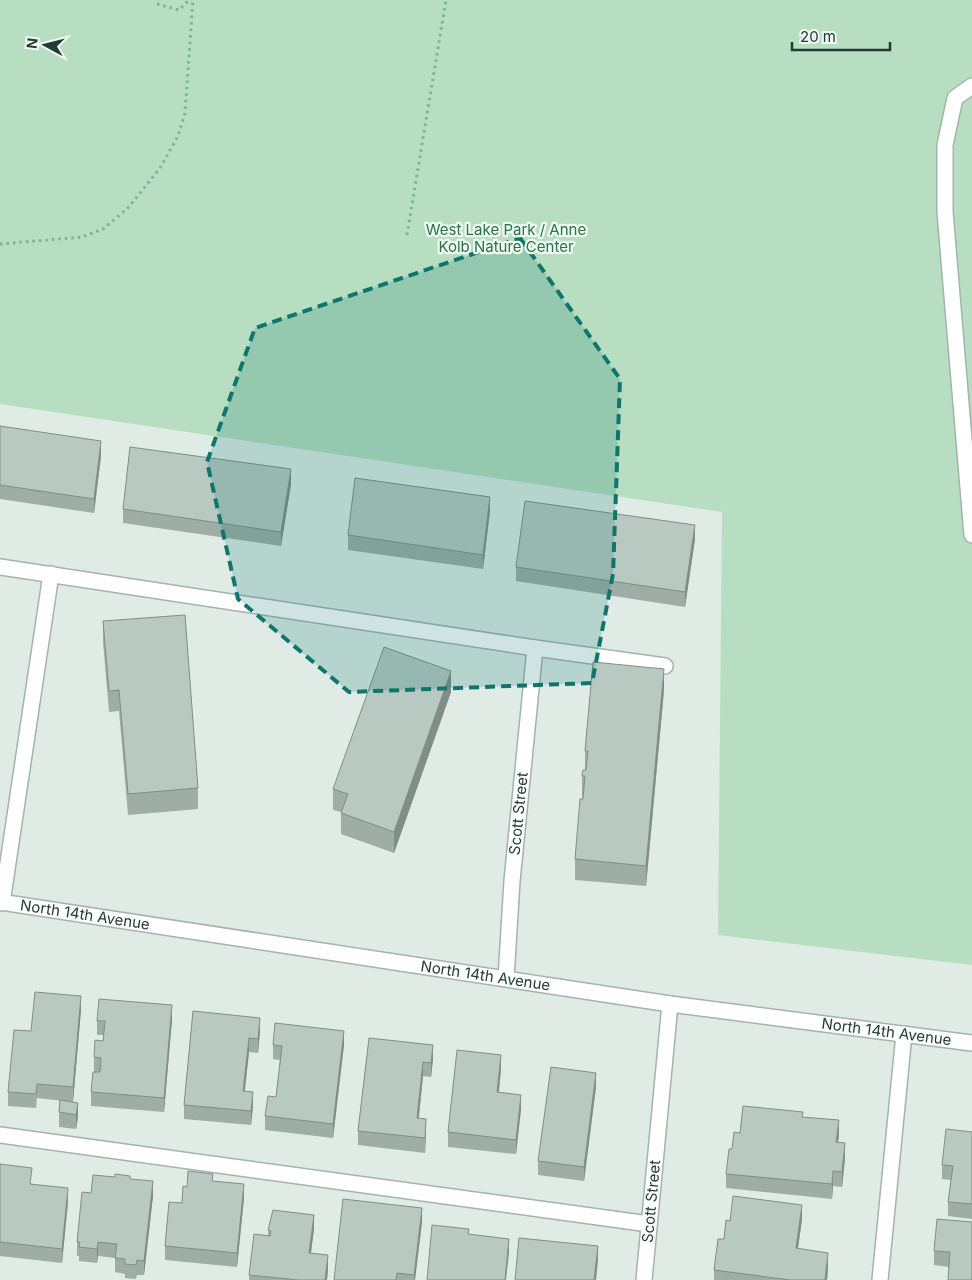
<svg xmlns="http://www.w3.org/2000/svg" width="972" height="1280" font-family="Inter,sans-serif">
<style>
.green{fill:#b7dec0}
.lines{fill:none;stroke-linecap:round;stroke-linejoin:round}
.minor-casing{stroke:#a3b3ad;stroke-width:18}
.path{stroke:#7fb09f;stroke-width:3;stroke-dasharray:2.5 4;stroke-linecap:butt}
.minor{stroke:#fff;stroke-width:15}
.wall{fill:#9eada6}
.shaded-wall{fill:#818d87}
.building{fill:#b8c9c1;stroke:#818d87}
.marked{fill:#0f766e;fill-opacity:0.2;stroke:#0f766e;stroke-width:4;stroke-dasharray:10 6;stroke-linejoin:round}
.labels{text-anchor:middle;stroke-width:4.5;stroke-linejoin:round;paint-order:stroke}
.park-label{font-size:15px;fill:#297443;stroke:#f0f8f4}
.street-label{font-size:15px;fill:#203c33;stroke:#f0f8f4}
</style>
<rect width="100%" height="100%" fill="#e0ebe6"/>
<path class="green" d="M0,0H972V965L718,935L722,512L0,404Z"/>
<g class="lines">
<g class="minor-casing">
<g id="minor">
<path d="M972,86L955,98L945,145V212L972,535"/>
<path d="M0,567L535,648L665,666"/>
<path id="s1" d="M0,902L670,1004L972,1043"/>
<path d="M2,903L51,574"/>
<path id="s2" d="M506,978L512,881L535,648"/>
<path d="M0,1135L649,1224"/>
<path id="s3" d="M644,1280L670,1004"/>
<path d="M880,1280L904,1034"/>
</g>
</g>
<path class="path" d="M157,4L179,10L189,0
M407,235L446,0
M0,244L82,237L103,229L128,208L160,168L178,136L185,113L193,0"/>
<use href="#minor" class="minor"/>
</g>
<path class="wall" d="M0,426L101,456L94,513L0,499Z
M291,484L281,546L123,523V509Z
M490,511L483,569L348,550V535Z
M695,539L685,607L516,581V567Z
M103,621L198,788V809L128,815L119,711L109,712L103,642Z
M664,690L646,886L575,880V859L583,797L582,796V776L585,770V751Z
M451,692L394,853L341,834V812L333,810V789Z
M81,1010L73,1102L37,1098L36,1108L8,1106V1092L31,1031Z
M193,1011L260,1032L258,1053L249,1052L245,1091L253,1106L251,1125L184,1119V1105Z
M172,1020L164,1112L91,1106V1092L94,1072V1057L103,1041L104,1035H97V1021Z
M369,1038L433,1059L431,1077L423,1076L419,1118L426,1133L425,1153L358,1145V1131Z
M273,1045H344L333,1138L265,1130V1116L276,1097L280,1060L273,1059Z
M501,1069L499,1092L521,1109L516,1154L448,1147V1132Z
M596,1087L584,1181L538,1175V1161Z
M78,1103V1117L76,1129L59,1127V1112Z
M803,1117L839,1135L838,1142L845,1158L842,1187L833,1186L832,1199L726,1188V1174L732,1149L740,1133Z
M972,1132V1219L948,1216V1202L951,1180L942,1179V1165Z
M0,1164L32,1184L68,1202L62,1263L0,1256Z
M130,1179L153,1196L144,1275H137L136,1279L125,1278V1274L115,1272V1258L98,1256L97,1263L79,1261V1256H77V1242L91,1193Z
M213,1181L244,1198L237,1267L165,1260V1246L182,1203L187,1187Z
M802,1219L798,1248L828,1267L827,1280H714V1270L730,1221Z
M422,1222L415,1280H334Z
M972,1222L949,1267L934,1265V1251Z
M314,1229L311,1253L328,1269L327,1280H249V1275L268,1236V1230Z"/>
<path class="shaded-wall" d="M101,441V456L94,513V499Z
M291,469V484L281,546V532Z
M490,497V511L483,569V555Z
M695,525V539L685,607V592Z
M664,669V690L646,886V866Z
M451,671V692L394,853V832Z
M81,996V1010L73,1102V1087Z
M172,1005V1020L164,1112V1098Z
M260,1018V1032L258,1053V1039Z
M344,1031V1045L333,1138V1124Z
M249,1038V1052L243,1105V1091Z
M433,1045V1059L431,1077V1063Z
M501,1055V1069L497,1107V1092Z
M423,1062V1076L417,1132V1118Z
M596,1073V1087L584,1181V1167Z
M253,1092V1106L251,1125V1111Z
M521,1095V1109L516,1154V1140Z
M78,1103V1117L76,1129V1115Z
M426,1119V1133L425,1153V1138Z
M839,1120V1135L836,1157V1142Z
M845,1143V1158L842,1187V1172Z
M833,1171V1186L832,1199V1184Z
M153,1181V1196L144,1275V1261Z
M244,1184V1198L237,1267V1253Z
M68,1188V1202L62,1263V1249Z
M802,1205V1219L796,1262V1248Z
M422,1208V1222L415,1280H414Z
M314,1215V1229L309,1267V1253Z
M509,1239V1253L506,1280H505Z
M98,1242V1256L97,1263V1249Z
M598,1246V1261L596,1280H594Z
M828,1253V1267L827,1280H825Z
M328,1255V1269L327,1280H325Z"/>
<path class="building" d="M0,426L101,441L94,499L0,485Z
M130,447L291,469L281,532L123,509Z
M355,478L490,497L483,555L348,535Z
M525,501L695,525L685,592L516,567Z
M185,615L198,788L128,794L119,690L109,691L103,621Z
M384,647L451,671L394,832L341,813L348,794L333,789Z
M593,662L664,669L646,866L575,859L580,799H583L585,776H582L583,770H586L588,751H585Z
M35,992L81,996L73,1087L37,1084L36,1094L8,1092L14,1030L31,1031Z
M99,999L172,1005L164,1098L91,1092L93,1072H100L101,1058L94,1057L95,1040L103,1041L105,1021H97Z
M193,1011L260,1018L258,1039L249,1038L243,1091L253,1092L251,1111L184,1105Z
M275,1023L344,1031L333,1124L265,1116L268,1096L276,1097L282,1046L273,1045Z
M369,1038L433,1045L431,1063L423,1062L417,1118L426,1119L425,1138L358,1131Z
M457,1050L501,1055L497,1092L521,1095L516,1140L448,1132Z
M551,1067L596,1073L584,1167L538,1161Z
M60,1100L78,1103L76,1115L59,1112Z
M743,1106L803,1112L802,1117L839,1120L836,1142L845,1143L842,1172L833,1171L832,1184L726,1174L729,1149H732L734,1132L740,1133Z
M946,1129L972,1132V1204L948,1202L953,1166L942,1165Z
M0,1164L32,1168L30,1184L68,1188L62,1249L0,1242Z
M188,1171L213,1174L212,1181L244,1184L237,1253L165,1246L169,1202L182,1203L183,1186L187,1187Z
M115,1174L130,1176V1179L153,1181L144,1261L137,1260L136,1265L125,1264V1259L115,1258L117,1244L98,1242L97,1249L79,1247L80,1242H77L82,1192L91,1193L93,1175L115,1177Z
M733,1196L802,1205L796,1248L828,1253L825,1280H790L714,1270L718,1239H724L726,1220L730,1221Z
M343,1199L422,1208L414,1275L397,1273L396,1280H334Z
M273,1210L314,1215L309,1253L328,1255L325,1280H298L249,1275L254,1234L270,1236L271,1231L268,1230Z
M937,1219L972,1222V1280H948L950,1252L934,1251Z
M432,1225L469,1229L468,1234L509,1239L505,1280H427Z
M519,1238L598,1246L594,1280H515Z"/>
<path class="marked" d="M520,238L620,379L613,574L592,683L349,692L238,599L207,462L255,328Z"/>
<g class="labels">
<g class="park-label">
<text x="506" y="235">West Lake Park / Anne<tspan x="506" dy="17">Kolb Nature Center</tspan></text>
</g>
<g class="street-label">
<text dy="5" stroke="none"><textPath href="#s2" startOffset="165">Scott Street</textPath></text>
<text dy="5" stroke="none"><textPath href="#s1" startOffset="86">North 14th Avenue</textPath></text>
<text dy="5" stroke="none"><textPath href="#s1" startOffset="491">North 14th Avenue</textPath></text>
<text dy="5" stroke="none"><textPath href="#s1" startOffset="896">North 14th Avenue</textPath></text>
<text dy="5" stroke="none"><textPath href="#s3" startOffset="79">Scott Street</textPath></text>
</g>
</g>
<g transform="translate(45 45) rotate(277)" stroke="#f0f8f4" stroke-width="4" paint-order="stroke">
<path d="M0-4L9 19L0 12L-9 19Z" fill="#203c33"/>
<text y="-8" font-size="14" font-weight="bold" text-anchor="middle" fill="#203c33">N</text>
</g>
<path d="M792 42v8h98v-8" fill="none" stroke="#203c33" stroke-width="2.5"/>
<text x="800" y="42" font-size="15" fill="#203c33" stroke="#f0f8f4" stroke-width="4" paint-order="stroke">20 m</text>
</svg>
